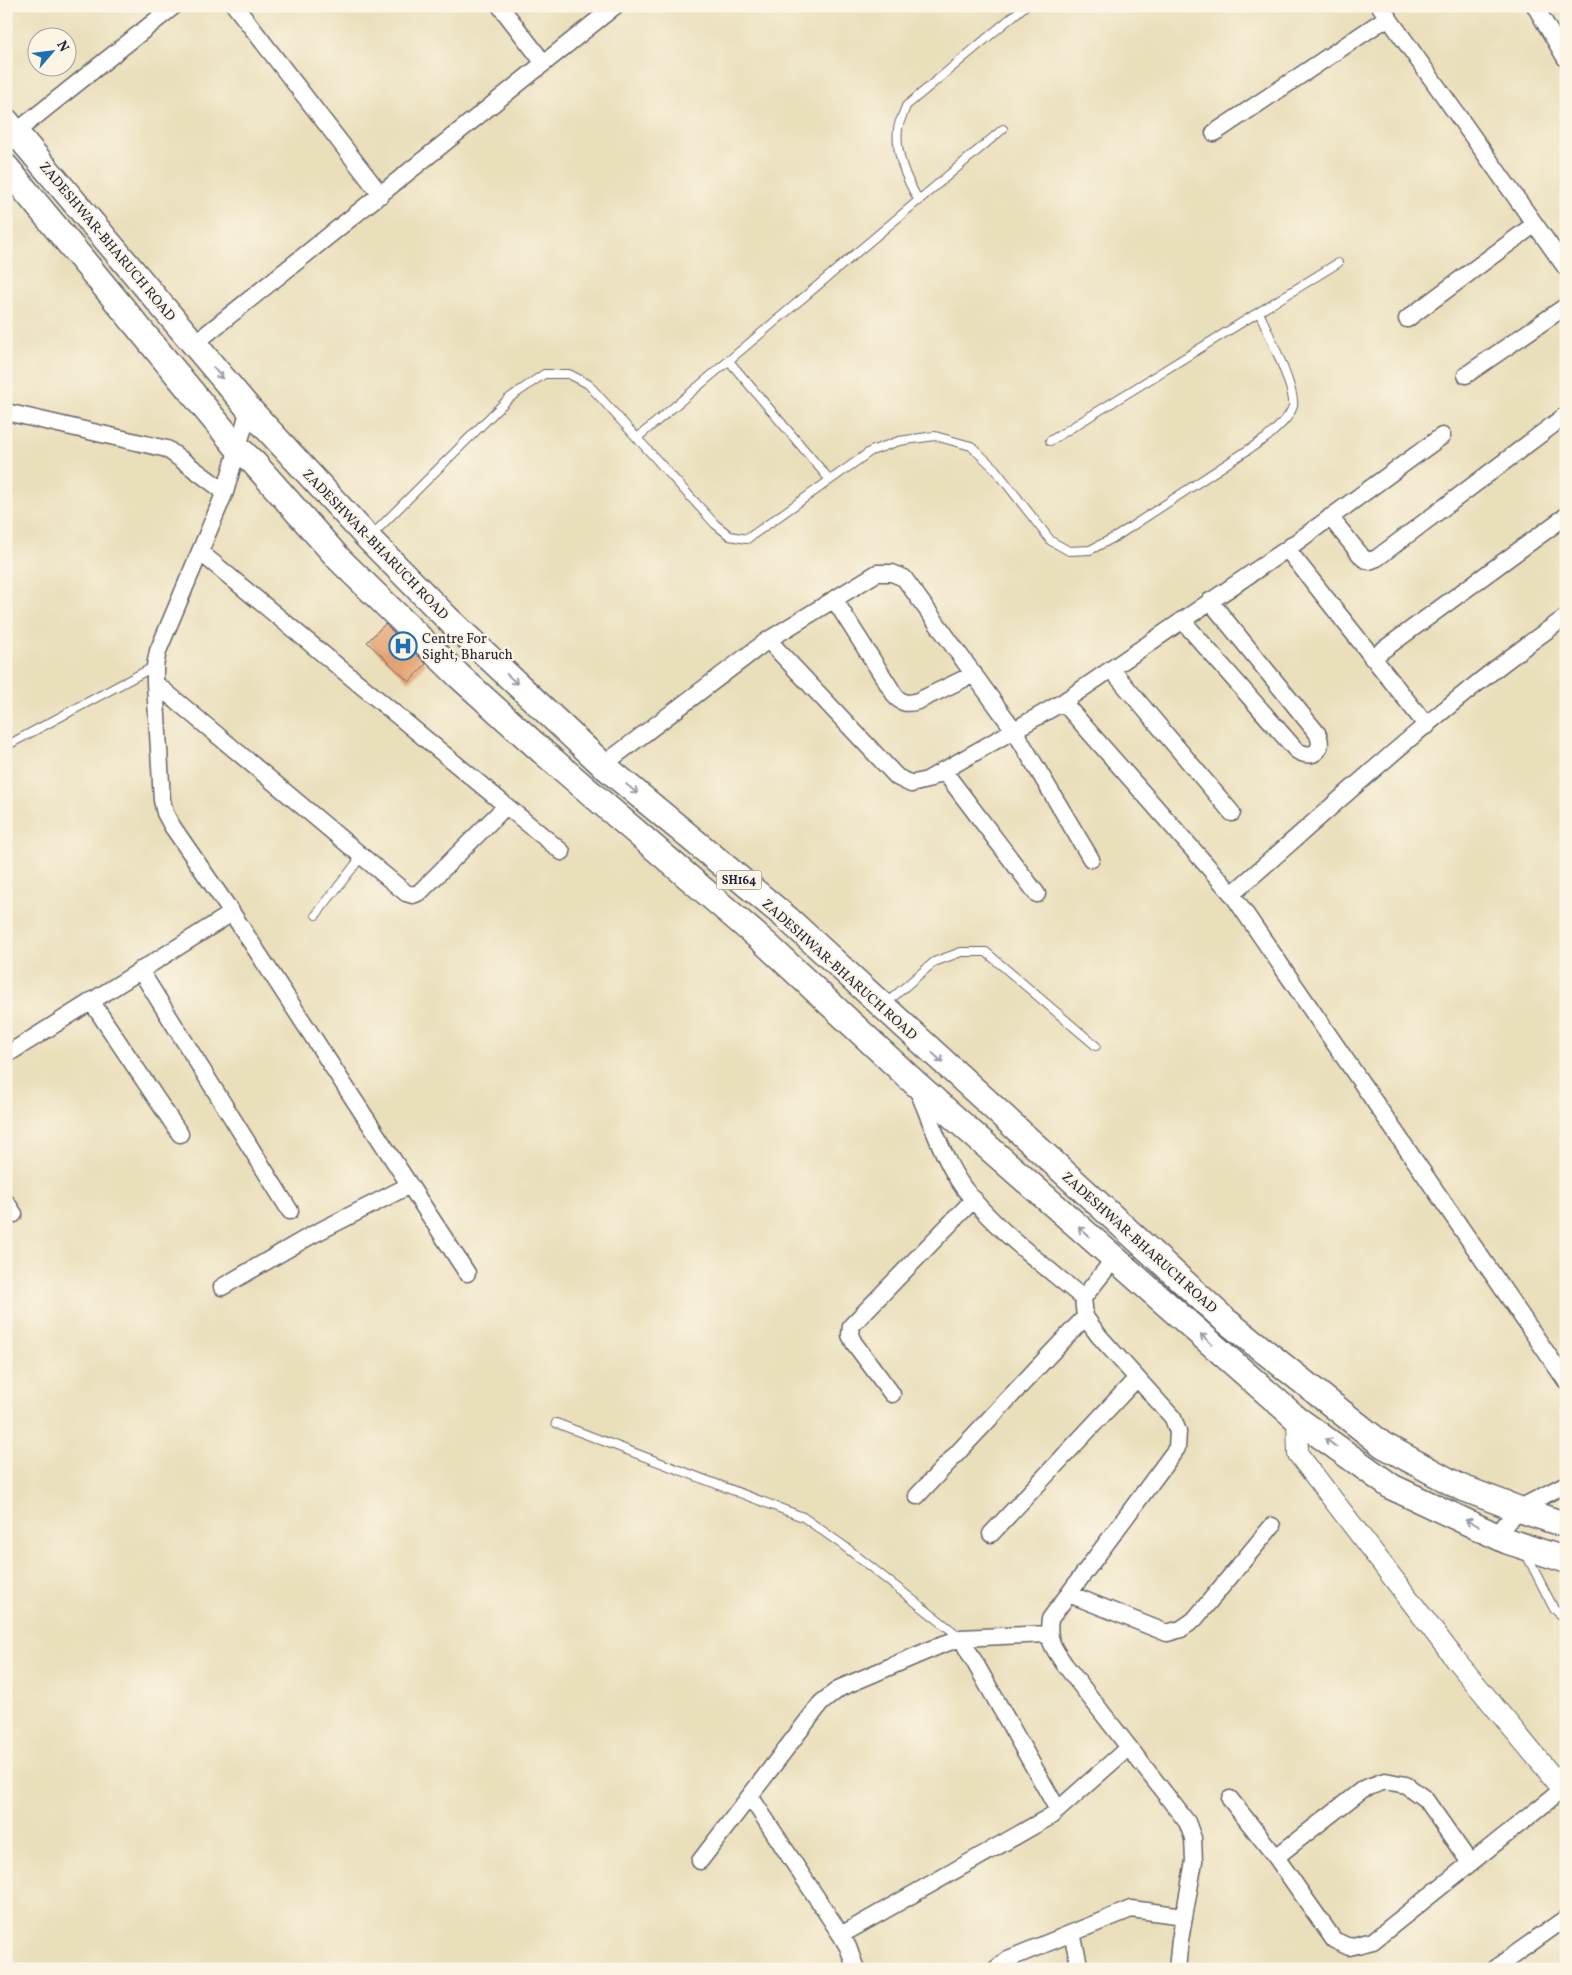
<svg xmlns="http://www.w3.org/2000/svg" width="1572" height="1975" font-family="Vollkorn,serif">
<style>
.building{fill:#e3a271}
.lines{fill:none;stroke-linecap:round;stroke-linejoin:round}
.service-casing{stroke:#686468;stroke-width:10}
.minor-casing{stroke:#686468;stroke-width:19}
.tertiary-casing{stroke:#686468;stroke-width:22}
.primary-casing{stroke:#686468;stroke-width:28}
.service{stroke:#fff;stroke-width:8}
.minor{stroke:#fff;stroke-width:16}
.tertiary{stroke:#fff;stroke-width:20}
.primary{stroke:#fff;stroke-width:25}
.oneway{stroke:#9c9ca7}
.labels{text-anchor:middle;stroke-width:4.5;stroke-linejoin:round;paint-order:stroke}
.shield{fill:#fcf5e5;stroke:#63616e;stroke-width:1}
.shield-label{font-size:12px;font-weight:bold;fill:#22223b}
.street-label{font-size:14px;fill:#22223b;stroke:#fcf5e5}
.poi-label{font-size:14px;fill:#22223b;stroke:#fcf5e5;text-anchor:start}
</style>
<rect width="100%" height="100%" fill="#fcf5e5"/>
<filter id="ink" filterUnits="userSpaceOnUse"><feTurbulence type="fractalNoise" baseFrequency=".02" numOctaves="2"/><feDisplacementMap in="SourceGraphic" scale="10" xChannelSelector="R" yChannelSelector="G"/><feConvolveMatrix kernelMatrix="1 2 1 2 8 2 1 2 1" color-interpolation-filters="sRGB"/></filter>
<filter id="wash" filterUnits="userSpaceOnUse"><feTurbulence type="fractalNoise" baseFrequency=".0096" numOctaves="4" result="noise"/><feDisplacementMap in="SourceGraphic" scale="20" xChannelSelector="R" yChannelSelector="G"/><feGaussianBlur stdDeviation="1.12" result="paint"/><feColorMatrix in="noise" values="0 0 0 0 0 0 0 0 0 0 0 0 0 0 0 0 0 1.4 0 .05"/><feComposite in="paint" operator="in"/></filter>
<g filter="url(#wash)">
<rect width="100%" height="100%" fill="#eadfbb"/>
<g id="blocks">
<path class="building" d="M385,624L426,664L409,682L367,642Z"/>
</g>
</g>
<g filter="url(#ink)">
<use href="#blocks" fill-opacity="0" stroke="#686468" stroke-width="1"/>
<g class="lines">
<g class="service-casing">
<path id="service" d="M919,201C906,179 895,154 898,129C899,121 904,113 906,106L1025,6
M729,361L830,480
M637,438L1003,129
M1050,441L1338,263
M370,537L508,399L544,374H569L588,384L715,524L730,536L747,539L871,451L899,441L935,436L971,446L995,469L1051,541L1069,551L1090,550L1117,536L1266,438C1276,429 1289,419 1293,406C1296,390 1267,330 1259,312
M6,746L155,666
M316,915L362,856
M885,1004L934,962L961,952H986L1096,1046
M556,1423L803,1517L844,1546L960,1637
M1526,1554L1554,1609L1566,1619"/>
</g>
<g class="minor-casing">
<path id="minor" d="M235,6L381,195
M500,6L543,62
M1380,6L1566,268
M1535,6L1566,59
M16,132L174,6
M1214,133L1388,17
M1407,319L1535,224
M194,344L615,6
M1466,375L1566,306
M249,409L225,492L158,651L155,666V683L162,800L165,813L172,826L232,913L467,1273
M6,412L167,449L225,492
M1330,517L1363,558L1369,561L1377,558L1566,415
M1287,549L1427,726
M200,552L562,852
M834,599L896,697C903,704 908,704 918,701L974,674
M1182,620L1296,750C1312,761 1326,750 1317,733L1210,601
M768,640L897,777L911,784L927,780L1063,702L1287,549L1442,436
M1372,658L1566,516
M1111,669L1232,813
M155,683L406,893L413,895L420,892L506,806
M1063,702L1232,894L1566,1381
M603,765L768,640L877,573H892L904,578L1014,730L1091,859
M943,770L1037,894
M1232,894C1340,800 1448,699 1566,617
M140,970L290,1211
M91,1001L180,1134
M6,1055L232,913
M918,1091C931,1121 944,1161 963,1187C992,1227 1045,1266 1083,1298
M6,1202L14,1214
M1114,1259L1083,1298L1085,1317L1099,1336L1173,1418L1178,1432L1177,1448L1050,1619C1047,1640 1053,1648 1065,1665L1187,1822L1193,1838L1194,1861L1180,1940L1177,1969
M222,1287L310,1236L410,1185
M892,1394L854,1343L850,1335L851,1326L974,1199
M917,1496L1085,1317
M991,1534L1137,1378
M1497,1535L1518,1509L1566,1484
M1069,1594L1167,1633L1181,1629L1194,1620L1272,1526
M961,1638L1058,1810
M750,1796L841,1935L848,1947L856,1969
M1230,1799L1276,1857L1334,1940L1349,1947L1373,1941L1563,1789
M1276,1857L1363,1789L1385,1781L1406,1785L1425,1799L1470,1863
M700,1861L821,1703L840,1688L941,1645L961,1638L1047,1634
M1072,1933L1080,1969
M841,1935L1051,1816L1129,1747
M996,1969L1008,1959L1131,1909L1184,1916
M1494,1969L1566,1918"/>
</g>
<g class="tertiary-casing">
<path id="tertiary" d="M1297,1419L1298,1454L1455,1659L1566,1793"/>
</g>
<g class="primary-casing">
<path id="primary" d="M6,121L249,409L368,538L447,618L603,765L788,919L1225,1320L1383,1445L1460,1487L1518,1509L1566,1525
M6,167L237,447L254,463L340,560L459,676L543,752L765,943L914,1082L1297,1419L1392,1487L1507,1541L1566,1560"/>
</g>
<use href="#service" class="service"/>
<use href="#minor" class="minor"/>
<use href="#tertiary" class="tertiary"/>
<use href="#primary" class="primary"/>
</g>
<defs><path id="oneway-shaft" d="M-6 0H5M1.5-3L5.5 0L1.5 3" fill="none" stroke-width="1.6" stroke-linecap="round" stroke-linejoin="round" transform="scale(1.25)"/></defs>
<g class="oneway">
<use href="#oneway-shaft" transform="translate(218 373) rotate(50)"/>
<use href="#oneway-shaft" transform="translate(512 679) rotate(43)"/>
<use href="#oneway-shaft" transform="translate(632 789) rotate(40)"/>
<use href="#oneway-shaft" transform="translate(938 1058) rotate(42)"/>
<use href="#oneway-shaft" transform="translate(1084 1232) rotate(-138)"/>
<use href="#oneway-shaft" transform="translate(1206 1339) rotate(-139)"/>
<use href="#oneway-shaft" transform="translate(1331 1443) rotate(-144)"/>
<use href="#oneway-shaft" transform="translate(1472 1523) rotate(-155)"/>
</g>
</g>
<defs>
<g id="hospital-ring" transform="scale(1.4375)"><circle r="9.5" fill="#fcf5e5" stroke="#1f6fb2" stroke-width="1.5"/><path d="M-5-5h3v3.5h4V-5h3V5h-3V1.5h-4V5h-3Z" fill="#1f6fb2"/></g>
</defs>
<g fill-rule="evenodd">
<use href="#hospital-ring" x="403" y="646"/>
</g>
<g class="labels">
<rect class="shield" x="716.5" y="870.5" width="45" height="19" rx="4"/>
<g class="shield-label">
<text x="739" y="884">SH164</text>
</g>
<g class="street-label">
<text transform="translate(108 241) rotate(50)" y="5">ZADESHWAR-BHARUCH ROAD</text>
<text transform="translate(376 544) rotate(46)" y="5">ZADESHWAR-BHARUCH ROAD</text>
<text transform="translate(840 969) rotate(42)" y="5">ZADESHWAR-BHARUCH ROAD</text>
<text transform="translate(1140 1242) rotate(42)" y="5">ZADESHWAR-BHARUCH ROAD</text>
</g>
<g class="poi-label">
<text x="422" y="643">Centre For<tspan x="422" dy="16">Sight, Bharuch</tspan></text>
</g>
</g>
<rect width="1572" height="1975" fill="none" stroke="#fcf5e5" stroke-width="25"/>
<g transform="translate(52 52) rotate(62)"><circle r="24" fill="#fcf5e5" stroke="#a5a1a1"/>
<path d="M0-4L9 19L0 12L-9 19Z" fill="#1f6fb2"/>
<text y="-8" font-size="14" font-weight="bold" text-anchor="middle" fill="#22223b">N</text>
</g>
</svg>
